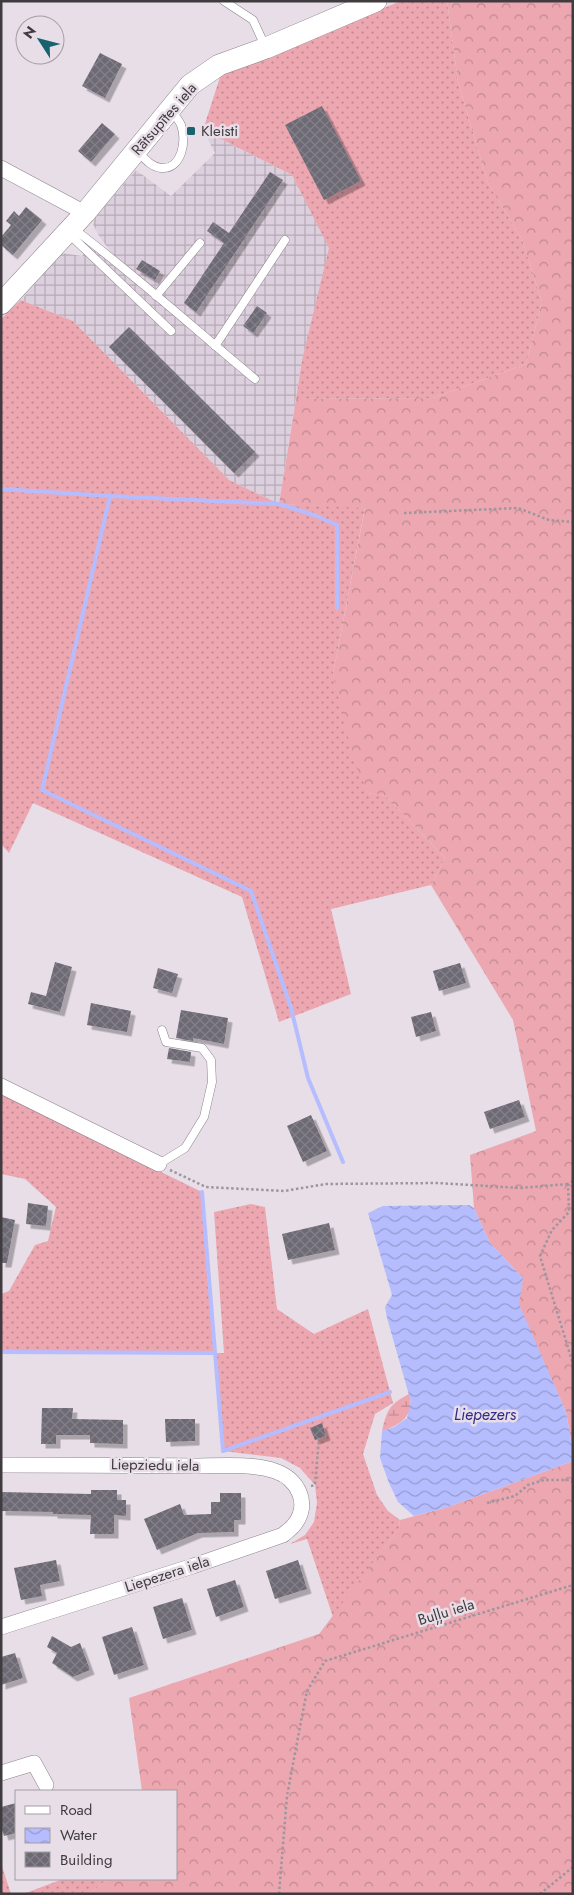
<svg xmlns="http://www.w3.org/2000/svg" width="574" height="1895" font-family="Jost,sans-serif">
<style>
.industrial{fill:url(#industrial-grid)}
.grass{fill:url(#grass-dots)}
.forest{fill:url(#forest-crowns)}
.wetland{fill:url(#wetland-marsh)}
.water{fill:url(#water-waves)}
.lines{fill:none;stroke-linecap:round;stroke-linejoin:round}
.stream{stroke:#b6bdff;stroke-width:4}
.building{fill:url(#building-cross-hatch);filter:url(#shadow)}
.lane-casing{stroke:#8a828a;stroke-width:9}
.street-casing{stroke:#8a828a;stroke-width:16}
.secondary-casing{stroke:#8a828a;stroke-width:22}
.path{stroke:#9d969d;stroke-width:2.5;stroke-dasharray:2.5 2.5;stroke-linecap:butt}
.lane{stroke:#fff;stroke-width:8}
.street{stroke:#fff;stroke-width:15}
.secondary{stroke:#fff;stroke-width:21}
.poi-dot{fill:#18626f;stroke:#e8dee8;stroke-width:2}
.labels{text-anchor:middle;stroke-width:5;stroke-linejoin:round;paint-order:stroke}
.street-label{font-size:15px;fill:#3f3b3f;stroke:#e8dee8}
.poi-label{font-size:15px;fill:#3f3b3f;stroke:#e8dee8;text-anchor:start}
.water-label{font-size:16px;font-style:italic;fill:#332c88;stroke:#e8dee8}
</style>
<defs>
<pattern id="industrial-grid" width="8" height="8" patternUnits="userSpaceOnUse" patternTransform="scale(1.25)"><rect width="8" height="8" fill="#ddd0de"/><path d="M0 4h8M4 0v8" fill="none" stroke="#b5aab5"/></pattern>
<pattern id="grass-dots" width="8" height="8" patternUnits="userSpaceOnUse" patternTransform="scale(1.25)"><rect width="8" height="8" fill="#eca7b1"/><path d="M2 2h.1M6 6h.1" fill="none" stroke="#c18991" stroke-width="1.8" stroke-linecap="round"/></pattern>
<pattern id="forest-crowns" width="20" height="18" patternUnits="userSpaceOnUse" patternTransform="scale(1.25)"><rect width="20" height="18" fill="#eca7b1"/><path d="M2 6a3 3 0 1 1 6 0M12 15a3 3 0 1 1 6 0" fill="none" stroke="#c18991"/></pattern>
<pattern id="wetland-marsh" width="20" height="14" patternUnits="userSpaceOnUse" patternTransform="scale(1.25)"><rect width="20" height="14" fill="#eca7b1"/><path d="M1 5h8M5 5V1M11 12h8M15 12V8" fill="none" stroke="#c18991"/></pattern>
<pattern id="water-waves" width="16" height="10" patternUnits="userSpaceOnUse" patternTransform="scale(1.25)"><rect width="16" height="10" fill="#b6bdff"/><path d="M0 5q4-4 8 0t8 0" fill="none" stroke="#959bd0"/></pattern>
<pattern id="building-cross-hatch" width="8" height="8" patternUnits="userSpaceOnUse" patternTransform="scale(1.25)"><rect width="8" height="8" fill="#6d6974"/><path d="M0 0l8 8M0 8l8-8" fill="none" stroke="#838088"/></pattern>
<filter id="shadow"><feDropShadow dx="4.5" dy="4.5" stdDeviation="0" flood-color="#0004"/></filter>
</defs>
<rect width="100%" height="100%" fill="#e8dee8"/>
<path class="industrial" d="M203,130L292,175L330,248L302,360L279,504L229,480L73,321L21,300L62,253L82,256L90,246L109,262L113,255L99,236L93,224L95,217L136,170L171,196L215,153Z"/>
<path class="grass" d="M401,1H447L458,82L488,183L522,239L542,302L526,364L433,398L296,399L302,360L329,248L292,175L203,130L221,74Z
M21,300L73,321L229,480L279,504L365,507L333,674L368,793L386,796L445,858L431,885L331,909L351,994L279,1022L242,897L33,803L9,853L1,844V319Z
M1,1094L202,1192L215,1353H224L214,1212L251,1204L265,1207L277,1309L314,1334L368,1309L393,1403L375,1414L363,1454L377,1495L388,1511L400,1520L399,1528L333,1617L307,1539L290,1544L305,1535L314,1522L317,1503L315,1485L300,1468L281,1458L223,1451L215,1353L1,1352V1294L9,1291L35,1245L48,1241L56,1207L25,1179L1,1174Z
M1,1863L11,1894H1Z
M63,1879H108L89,1894H23Z"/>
<path class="forest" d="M447,1H573V1451L566,1412L518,1304L523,1278L490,1243L474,1208L470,1155L536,1131L513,1020L431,885L445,858L386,796L368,793L352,757L333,674L365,508L279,504L296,399L433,398L526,364L542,302L522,239L488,183L458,82Z
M573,1461V1894H89L108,1879H176V1791H142L129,1698L319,1634L399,1528L400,1520L448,1507Z"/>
<path class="wetland" d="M409,1394C416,1415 400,1425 382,1431C387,1409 389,1405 409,1394Z"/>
<path class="water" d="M469,1205L474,1208L490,1243L523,1278L519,1304L566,1412L573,1451V1461L448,1507L414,1516L398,1502L389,1483L380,1458L382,1431L394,1427L407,1418L411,1402L387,1318L385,1307L392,1295L368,1213L383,1206Z"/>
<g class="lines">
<path class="stream" d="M1,489L110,496L279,504L314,515L337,525V608
M110,496L42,790L251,891L291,1008L308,1078L343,1162
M202,1192L223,1451L390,1392
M1,1352L215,1353"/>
</g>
<path class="building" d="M100,53L122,64L105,98L82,86Z
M322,106L361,181L324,200L285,125Z
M102,123L115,134L91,162L78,151Z
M270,172L283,180L196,312L184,303L224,243L207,231L213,222L229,233Z
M26,207L42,220L13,255L1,245V237L11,225L6,221L14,211L19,216Z
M142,260L160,271L155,280L136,269Z
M257,306L267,313L253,333L243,326Z
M129,327L255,452L234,473L109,347Z
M55,962L72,967L60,1012L28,1004L31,992L46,996Z
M460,963L466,983L439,991L433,971Z
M158,968L178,974L172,993L153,988Z
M91,1003L131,1011L127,1032L87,1025Z
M181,1010L228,1018L224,1044L193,1038V1041L176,1038Z
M431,1012L436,1031L416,1037L411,1017Z
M169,1048L191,1052L190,1062L167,1059Z
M519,1100L525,1117L490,1129L484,1112Z
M311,1115L327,1151L303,1162L287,1126Z
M28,1203L48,1206L46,1226L26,1224Z
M1,1217L15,1220L7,1263H1Z
M329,1223L335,1250L288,1260L282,1234Z
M42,1408H73L72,1419L123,1420V1444L90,1443V1435H56V1444H41Z
M165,1419H195V1441L166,1442Z
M322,1423L326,1436L315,1440L310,1428Z
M91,1490H117V1500H126V1516L114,1515V1534H90L91,1515L53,1514V1512L1,1511V1492L91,1494Z
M220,1493H241V1520H234V1532L198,1533L157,1550L144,1519L180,1504L184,1515L211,1514V1502H220Z
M56,1560L60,1581L40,1585L42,1596L21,1600L14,1568Z
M298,1560L307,1589L275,1599L266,1571Z
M235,1580L244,1607L216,1617L207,1589Z
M182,1598L192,1630L163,1639L153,1607Z
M132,1627L144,1665L114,1675L102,1637Z
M52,1636L71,1647L80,1643L90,1670L73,1677L52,1663L57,1653L47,1647Z
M15,1653L23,1678L1,1685V1657Z
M16,1803V1833L4,1836L1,1827V1807Z"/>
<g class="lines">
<g class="lane-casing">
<path id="lane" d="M224,1L253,20L265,46
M138,152C144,158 151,167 161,168C182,170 187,140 181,125C179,120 174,115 172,111
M74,229C136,276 195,329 255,379
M69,234L171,331
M156,296L200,243
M215,346L285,240
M159,1164L185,1148L204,1117L212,1082L211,1060L202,1048L166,1042L162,1030"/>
</g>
<g class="street-casing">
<path id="street" d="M1,168L85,213
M1,1086L159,1164
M1,1465C65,1465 128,1465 192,1466C217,1466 252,1463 275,1471C298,1479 311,1504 294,1525C291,1529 286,1532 283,1535L193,1566L1,1627
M1,1773L34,1763L46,1785"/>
</g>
<g class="secondary-casing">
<path id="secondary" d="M1,304L85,213L190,85L219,65L266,48L376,1"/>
</g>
<path class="path" d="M404,513L518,508L549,520L573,522
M170,1170L206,1187L284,1191L326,1184L437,1183L520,1188L568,1184
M573,1181L568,1184L569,1212L552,1230L540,1256L573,1364
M311,1486L315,1485L319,1438
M487,1503L515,1496L528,1485L544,1480H569L573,1482
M279,1894L287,1796L302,1716L307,1691L325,1661L573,1585
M540,1894L573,1867"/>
<use href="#lane" class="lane"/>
<use href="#street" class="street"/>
<use href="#secondary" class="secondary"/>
</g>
<rect class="poi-dot" x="186" y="126" width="10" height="10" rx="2.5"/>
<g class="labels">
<g class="street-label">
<text transform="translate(164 119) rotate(-49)" y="5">Rātsupītes iela</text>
<text transform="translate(155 1465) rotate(1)" y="5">Liepziedu iela</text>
<text transform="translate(167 1574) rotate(-18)" y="5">Liepezera iela</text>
<text transform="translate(446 1612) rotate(-17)" y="5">Buļļu iela</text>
</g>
<g class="poi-label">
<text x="201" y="136">Kleisti</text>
</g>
<g class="water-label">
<text x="485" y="1420">Liepezers</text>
</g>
</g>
<rect width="574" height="1895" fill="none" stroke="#3f3b3f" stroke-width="5"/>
<rect x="15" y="1790" width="162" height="90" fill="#e8dee8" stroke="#a49da4"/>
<rect x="25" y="1806" width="25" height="8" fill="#ffffff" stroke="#a49da4"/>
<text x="60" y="1815" font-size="15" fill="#3f3b3f">Road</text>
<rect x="25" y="1828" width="25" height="15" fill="url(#water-waves)" stroke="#a49da4"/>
<text x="60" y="1840" font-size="15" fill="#3f3b3f">Water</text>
<rect x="25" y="1852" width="25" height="15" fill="url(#building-cross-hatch)" stroke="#a49da4"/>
<text x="60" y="1865" font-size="15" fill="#3f3b3f">Building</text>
<g transform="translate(40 40) rotate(306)"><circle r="24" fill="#e8dee8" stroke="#a49da4"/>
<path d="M0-4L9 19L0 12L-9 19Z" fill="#18626f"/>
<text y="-8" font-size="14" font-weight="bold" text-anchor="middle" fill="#3f3b3f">N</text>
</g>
</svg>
